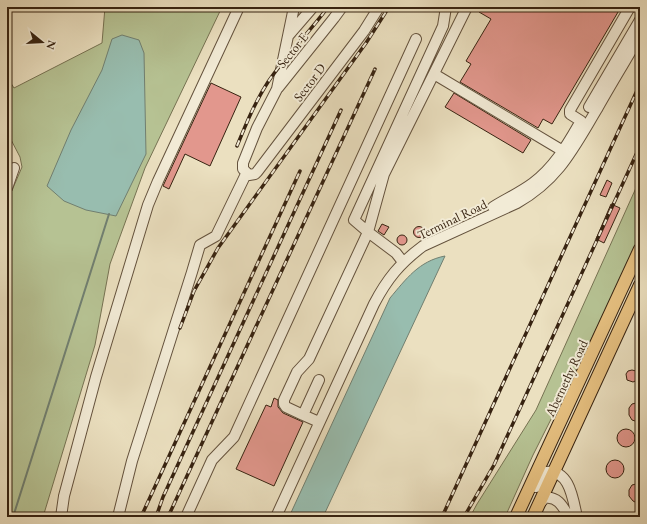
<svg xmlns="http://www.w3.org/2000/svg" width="647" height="524" font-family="'EB Garamond',serif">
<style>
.green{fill:#b6c293;stroke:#767252}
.water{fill:#98bdaf;stroke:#717f70}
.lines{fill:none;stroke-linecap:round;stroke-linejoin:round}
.stream{stroke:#717f70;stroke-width:2}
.building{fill:#e2978d;stroke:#372311}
.minor-casing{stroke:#64523d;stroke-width:12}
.major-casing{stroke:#372311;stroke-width:14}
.minor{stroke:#f2ebd6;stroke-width:10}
.major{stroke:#e6c080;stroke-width:12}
.rail-casing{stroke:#372311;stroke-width:3.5}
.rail{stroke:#f2ebd6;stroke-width:2;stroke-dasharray:6;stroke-linecap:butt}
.labels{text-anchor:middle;stroke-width:4;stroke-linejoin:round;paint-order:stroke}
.street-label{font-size:13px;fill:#372311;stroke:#f2ebd6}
</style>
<rect width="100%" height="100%" fill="#ebe0c0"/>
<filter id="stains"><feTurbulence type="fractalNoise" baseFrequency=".005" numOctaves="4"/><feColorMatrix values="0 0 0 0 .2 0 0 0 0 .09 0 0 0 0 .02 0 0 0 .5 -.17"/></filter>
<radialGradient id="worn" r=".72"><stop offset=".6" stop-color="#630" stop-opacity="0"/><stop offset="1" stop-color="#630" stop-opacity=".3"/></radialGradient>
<path class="green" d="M105,7H222L145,168L110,264L95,345L43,517H7V202L22,167L20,157L7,132V77L14,88L102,43Z
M640,179V237L608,306L533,455L505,517H470L477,504L536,410Z"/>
<path class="water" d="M122,35L139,40L144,53L146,154L116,216L86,210L64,201L47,186L71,130L102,70L112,39Z
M445,256L323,517H289L390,298C406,279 419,261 445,256Z"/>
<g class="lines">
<path class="stream" d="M13,517L109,214"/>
</g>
<path class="building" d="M483,7H621L552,124L543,119L538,128L460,82L471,64L466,61L491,19L479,12Z
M211,83L241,97L210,166L185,154L169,189L163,186Z
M454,93L531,140L523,153L445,107Z
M607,180L612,183L606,197L600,195Z
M611,204L620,208L604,243L596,239Z
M382,224L389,227L384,235L378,231Z
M413.5 232a5.5 5.5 0 1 1 11 0a5.5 5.5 0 1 1-11 0Z
M397 240a5 5 0 1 1 10 0a5 5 0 1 1-10 0Z
M632,370L636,371L640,376V379L633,382L627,380L626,374L628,371Z
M274,398L278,400V407L283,413L303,422L274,486L236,469L266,405L271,407Z
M640,402V421H635L632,420L629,415V408L632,404Z
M617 438a9 9 0 1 1 18 0a9 9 0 1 1-18 0Z
M606 469a9 9 0 1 1 18 0a9 9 0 1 1-18 0Z
M640,483V502H635L633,501L629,496V490L632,485Z"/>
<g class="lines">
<g class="minor-casing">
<path id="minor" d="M294,7L277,89L257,128L243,163V169L249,175L255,174L257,172L364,31L379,7
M288,36L313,7
M434,74L563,151
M278,88L334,18L342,7
M589,107L640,20
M581,121L570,114V110L630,7
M7,188L14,168
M493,207C506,199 521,192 533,183C553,168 566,147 578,126
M403,262L396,253L368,232L384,174L467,7
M319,380L303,415L319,422
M303,415L286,407L284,404V400L297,372L309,359L368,232L354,220L443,26L446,7
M536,487L542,475L545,472C570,468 573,500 577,517
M539,504L545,498C558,496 563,507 569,517
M61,517L64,496L96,377L148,205L158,181L239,7
M118,517L132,461L192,272L200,245L216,236L246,174
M186,517L212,460L234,437L416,39
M276,517L374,304C387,279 400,263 423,246L517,203C559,179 573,149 597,109C611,84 626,60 640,35"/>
</g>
<g class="major-casing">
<path id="major" d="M516,517L640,249
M533,517L640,285"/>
</g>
<use href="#minor" class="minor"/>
<use href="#major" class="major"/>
<g class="rail-casing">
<path id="rail" d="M237,146C246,124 255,102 268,82C286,55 309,33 328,7
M180,328L194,291L218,248L366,43L389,7
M141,517L300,171
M156,517L163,497L341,110
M168,517L375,69
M442,517L640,84
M464,517L494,465L640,146"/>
</g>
<use href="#rail" class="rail"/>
</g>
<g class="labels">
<g class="street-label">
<text transform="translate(292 50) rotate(-51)" y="5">Sector E</text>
<text transform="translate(309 82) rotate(-53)" y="5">Sector D</text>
<text transform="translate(452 219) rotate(-26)" y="5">Terminal Road</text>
<text transform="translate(566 378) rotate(-65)" y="5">Abernethy Road</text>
</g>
</g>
<rect width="647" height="524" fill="none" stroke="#ebe0c0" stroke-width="24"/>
<rect x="8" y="8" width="631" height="508" fill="none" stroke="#372311" stroke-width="2"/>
<rect x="12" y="12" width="623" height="500" fill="none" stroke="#372311"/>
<g transform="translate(42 42) rotate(108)" stroke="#f2ebd6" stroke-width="3" paint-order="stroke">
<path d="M0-3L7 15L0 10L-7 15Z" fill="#372311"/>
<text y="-6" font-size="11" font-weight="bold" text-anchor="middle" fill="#372311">N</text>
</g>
<rect width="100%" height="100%" filter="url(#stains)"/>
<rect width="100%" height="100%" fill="url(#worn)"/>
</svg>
